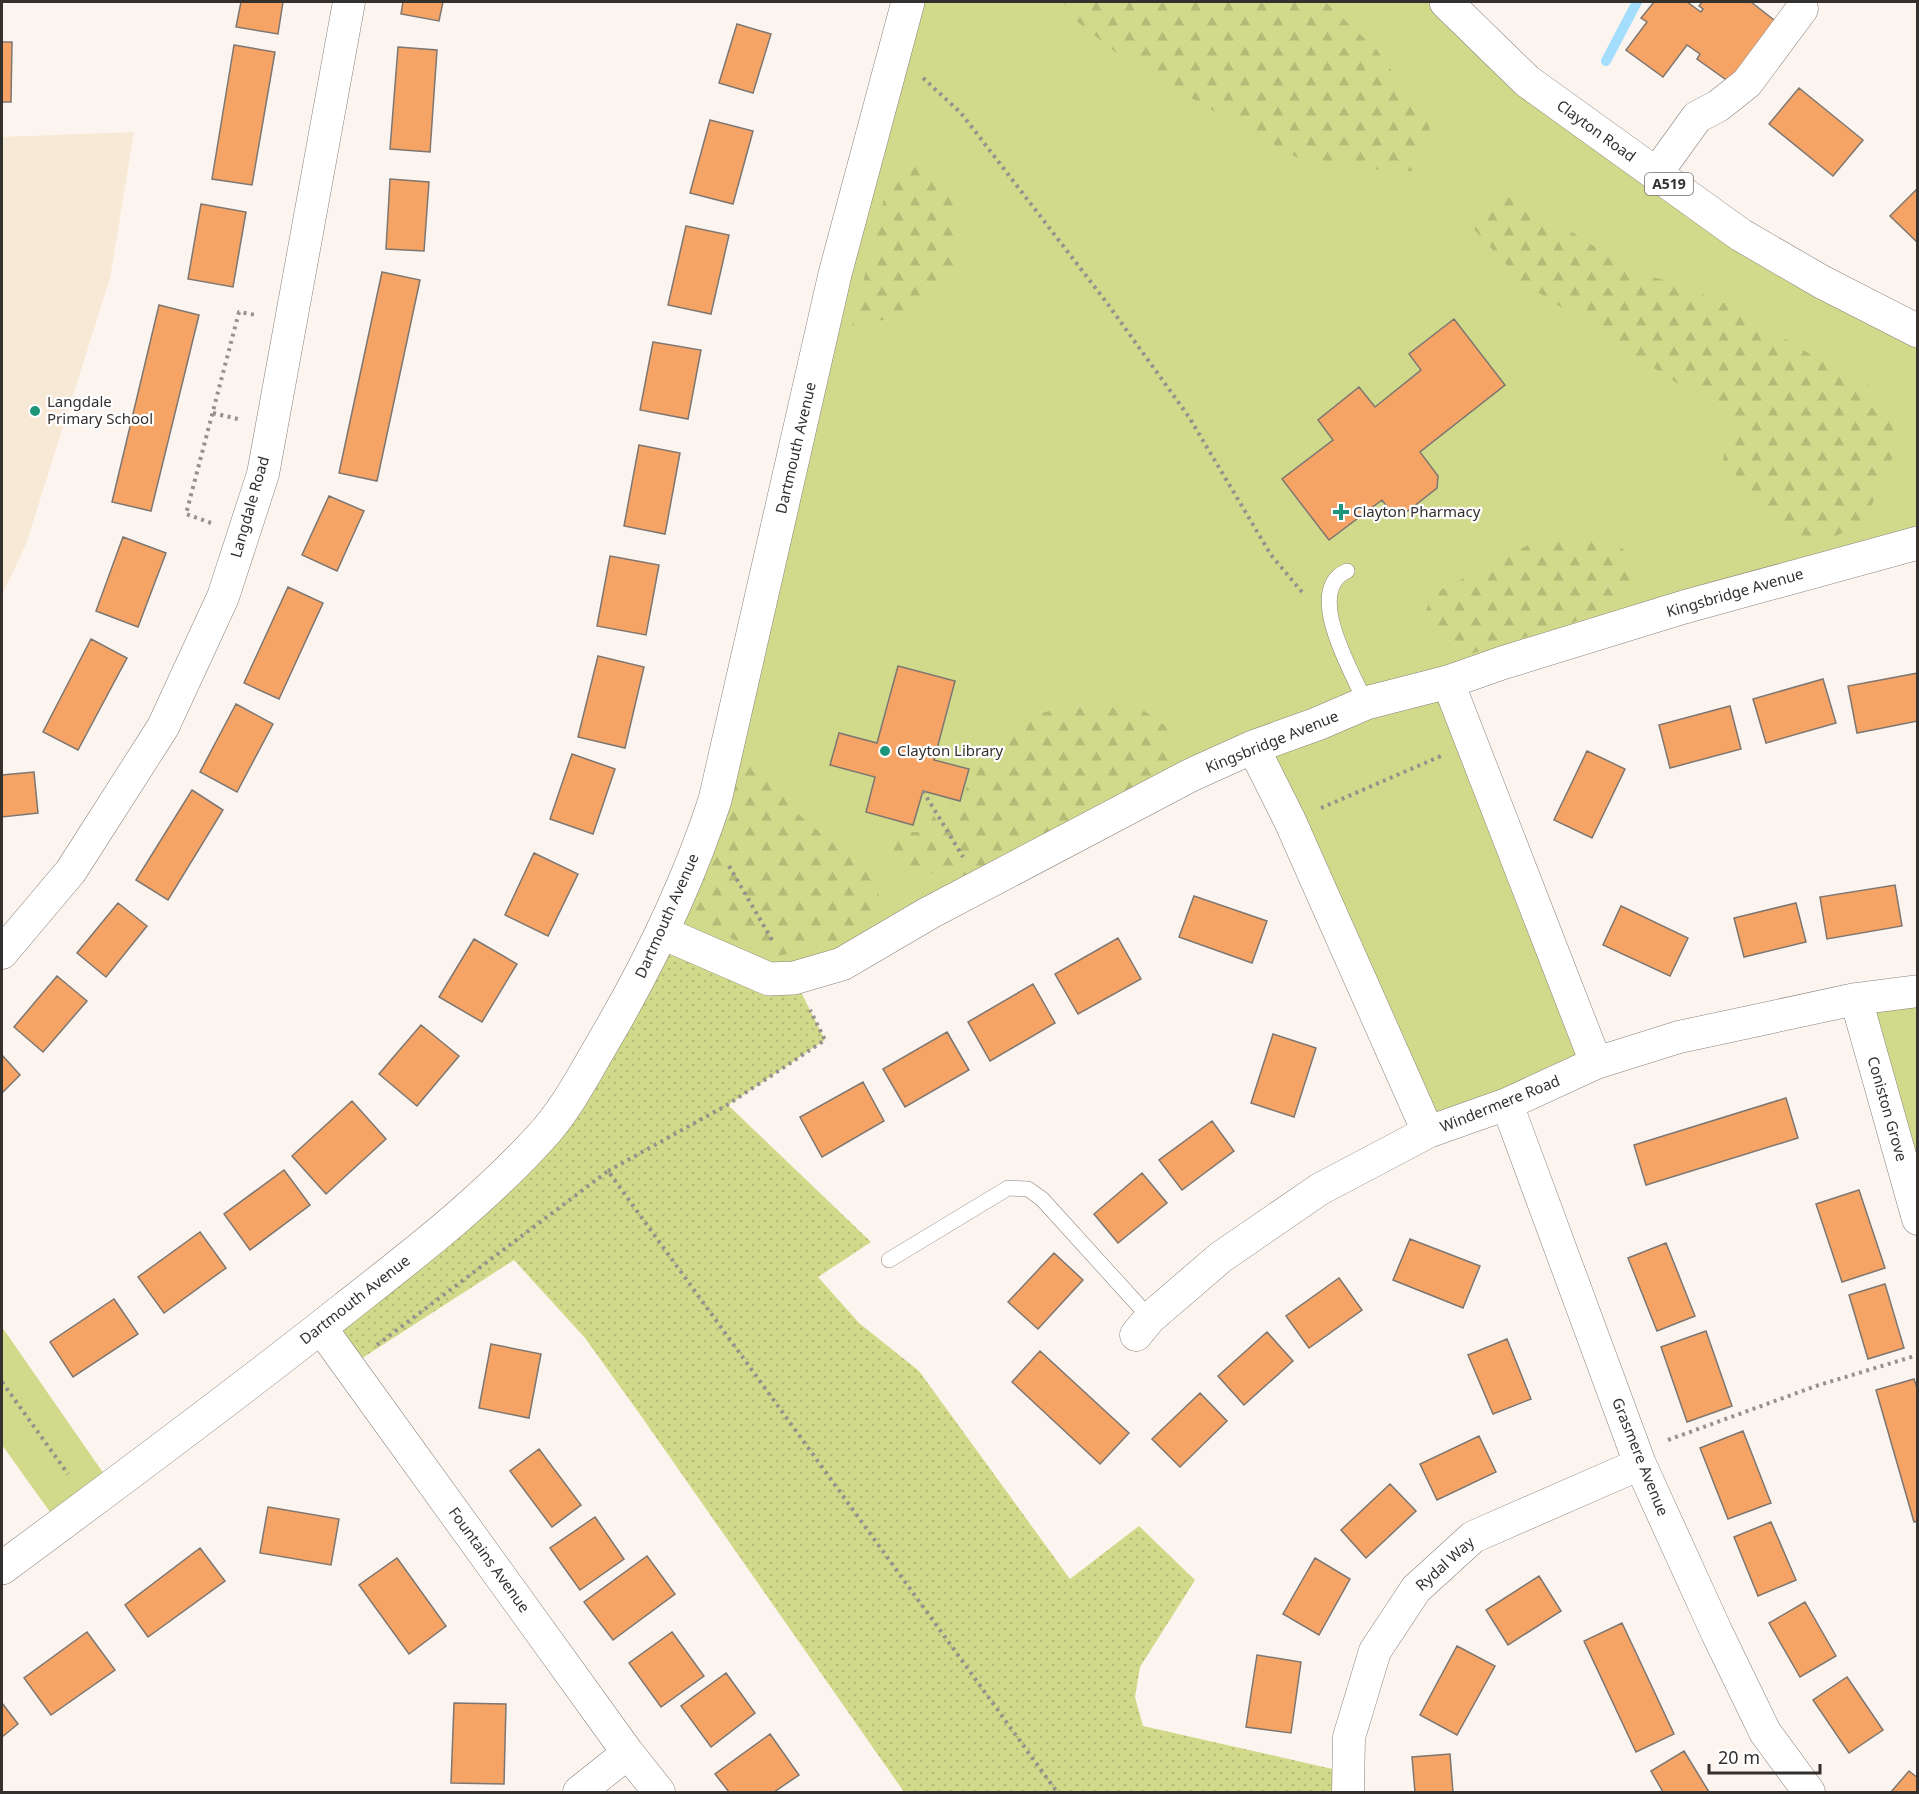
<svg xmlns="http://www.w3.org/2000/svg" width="1919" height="1794" font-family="'Noto Sans',sans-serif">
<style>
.education{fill:#f8e9d6}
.grass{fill:#d0da8a}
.forest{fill:url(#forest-firs)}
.park{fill:url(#park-dots)}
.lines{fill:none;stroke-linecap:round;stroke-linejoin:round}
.stream{stroke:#a3defe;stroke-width:10}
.building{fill:#f6a466;stroke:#7d7671;stroke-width:1.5}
.lane-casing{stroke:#89817c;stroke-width:16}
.street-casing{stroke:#89817c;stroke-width:33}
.secondary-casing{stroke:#89817c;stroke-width:34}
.primary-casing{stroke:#89817c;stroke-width:34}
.path{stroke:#97918d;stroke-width:4;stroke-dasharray:3 4.5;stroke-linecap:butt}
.lane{stroke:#fff;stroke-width:15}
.street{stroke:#fff;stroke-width:32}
.secondary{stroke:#fff;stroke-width:33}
.primary{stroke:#fff;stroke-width:33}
.poi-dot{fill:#1d957a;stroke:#fff;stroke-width:2}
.labels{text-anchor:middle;stroke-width:4.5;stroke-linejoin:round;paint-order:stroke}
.shield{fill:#fff;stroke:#716e6d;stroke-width:1.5}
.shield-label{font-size:14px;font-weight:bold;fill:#34302e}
.street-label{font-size:15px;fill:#34302e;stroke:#fff}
.poi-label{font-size:15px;fill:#34302e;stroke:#fff;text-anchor:start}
</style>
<defs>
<pattern id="forest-firs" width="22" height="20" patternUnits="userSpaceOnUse" patternTransform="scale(1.5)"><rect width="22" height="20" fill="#d0da8a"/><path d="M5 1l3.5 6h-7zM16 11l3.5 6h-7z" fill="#b3bb77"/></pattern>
<pattern id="park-dots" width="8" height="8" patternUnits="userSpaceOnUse" patternTransform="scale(1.5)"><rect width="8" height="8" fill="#d0da8a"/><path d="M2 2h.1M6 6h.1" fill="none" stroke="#b3bb77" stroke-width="1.8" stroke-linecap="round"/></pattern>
</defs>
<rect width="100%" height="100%" fill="#fcf4ee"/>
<path class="education" d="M134,132L110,278L26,544L2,595V137Z"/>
<path class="grass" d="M908,2H1446L1527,81L1917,331V543L1448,682L1596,1063L1428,1132L1253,747L794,978L663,933Z
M1917,991V1219L1856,999Z
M2,1327L113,1487L55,1519L2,1445Z"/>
<path class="forest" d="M1063,2H1325L1376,49L1430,123L1427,148L1412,171L1314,167L1196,101L1118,54L1075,20Z
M921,159L958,195L959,279L914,314L852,326L886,191Z
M1518,197L1634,272L1675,283L1736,308L1821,361L1878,390L1903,431L1894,452L1888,470L1863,524L1815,545L1763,507L1723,460L1730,421L1695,395L1521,281L1474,229L1479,210L1490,199Z
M1597,534L1626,551L1633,579L1587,618L1460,657L1432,638L1421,622L1433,594L1530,544Z
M1080,705L1143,710L1171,730L1169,772L990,873L943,877L903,863L884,839L894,832H924L936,812L960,801L985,752L1025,716Z
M740,762L763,767L792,809L834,844L862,861L884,905L853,939L769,958L689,916Z"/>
<path class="park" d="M663,933L794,978L825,1040L728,1105L871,1242L818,1277L859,1323L919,1371L1070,1579L1139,1526L1195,1580L1140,1667L1135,1697L1143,1726L1350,1773L1352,1792H904L639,1413L585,1338L514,1260L350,1366L321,1328L511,1168Z"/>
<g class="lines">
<path class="stream" d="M1606,61L1637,2"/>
</g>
<path class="building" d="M241,2H283L278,34L236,27Z
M403,2H443L439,21L401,14Z
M1654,2H1687L1701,12L1703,9L1699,6L1702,2H1751L1783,27L1732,84L1697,59L1700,54L1687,45L1663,77L1626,50L1647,22L1641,18Z
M737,24L771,34L753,93L719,83Z
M2,42H12L11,102H2Z
M234,45L275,52L252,185L212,179Z
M398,47L437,50L430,152L390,149Z
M1799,88L1863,140L1833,176L1769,124Z
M710,120L753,131L733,204L690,193Z
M390,179L429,182L424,251L386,249Z
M1918,188V243L1890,216Z
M201,204L246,212L233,287L188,279Z
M686,226L729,235L711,314L668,305Z
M382,272L420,280L377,481L339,473Z
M159,305L199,315L151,511L112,502Z
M1454,319L1505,385L1420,452L1438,476L1437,488L1404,514L1391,512L1382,500L1329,540L1282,479L1333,440L1318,420L1359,387L1375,407L1421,370L1409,354Z
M653,342L701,350L688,419L640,410Z
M639,445L680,453L665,534L624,526Z
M329,496L364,511L337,571L302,555Z
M123,537L166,553L138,627L96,611Z
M610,556L659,565L646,635L597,626Z
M288,587L323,603L279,699L244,683Z
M91,639L127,658L78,750L43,732Z
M598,656L644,667L625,748L578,737Z
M898,666L955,681L934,760L969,769L960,801L923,791L913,825L866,812L875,777L830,765L839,733L877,743Z
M1918,673V721L1857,733L1848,686Z
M1823,679L1836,723L1766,743L1753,699Z
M236,704L273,724L237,792L200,772Z
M1730,706L1741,749L1670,768L1659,725Z
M1587,751L1625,769L1592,838L1554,820Z
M572,754L615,769L593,834L550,819Z
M34,772L38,813L2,817V775Z
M192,790L223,810L168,900L136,880Z
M534,853L578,874L548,936L505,915Z
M1895,885L1902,926L1827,939L1820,897Z
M1194,896L1267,921L1252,963L1179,937Z
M118,903L147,926L106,977L77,953Z
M1796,903L1806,942L1744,957L1734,918Z
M1621,906L1688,938L1670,976L1603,945Z
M1118,938L1141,979L1078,1014L1055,974Z
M474,939L517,964L482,1022L439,997Z
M57,976L87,1001L43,1052L14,1027Z
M1033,984L1055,1023L990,1061L968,1022Z
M421,1025L459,1056L417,1106L379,1074Z
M947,1032L969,1070L905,1107L883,1069Z
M1273,1034L1316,1048L1294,1117L1251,1103Z
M2,1055L20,1075L2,1093Z
M863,1082L884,1121L822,1157L800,1117Z
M1786,1098L1798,1138L1646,1185L1634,1145Z
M352,1101L386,1139L326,1194L292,1156Z
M1212,1121L1234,1151L1182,1190L1159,1160Z
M284,1170L310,1205L250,1250L224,1214Z
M1142,1173L1167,1203L1118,1243L1094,1214Z
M1859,1190L1885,1268L1842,1282L1816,1204Z
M200,1232L226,1268L164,1313L138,1277Z
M1410,1239L1480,1266L1463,1308L1393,1280Z
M1666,1243L1695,1316L1657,1331L1628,1258Z
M1054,1253L1083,1280L1038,1329L1008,1302Z
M1339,1278L1362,1310L1309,1348L1286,1316Z
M1885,1284L1904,1348L1868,1359L1849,1295Z
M114,1299L138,1334L73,1377L50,1342Z
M1706,1331L1732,1406L1687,1422L1661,1347Z
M1267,1332L1293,1361L1244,1405L1218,1376Z
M1507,1339L1531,1399L1493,1414L1468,1355Z
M491,1344L541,1354L529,1418L479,1408Z
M1040,1351L1129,1433L1100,1464L1012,1382Z
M1914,1379L1918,1391V1521L1914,1522L1876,1390Z
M1200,1393L1227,1421L1180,1467L1152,1439Z
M1743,1431L1771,1503L1728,1519L1700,1448Z
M1479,1436L1496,1472L1437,1500L1420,1464Z
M539,1449L581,1505L552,1527L510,1471Z
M1390,1484L1416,1511L1366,1558L1341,1530Z
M268,1507L339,1519L331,1565L260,1553Z
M595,1517L624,1559L580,1590L550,1548Z
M1771,1522L1796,1580L1758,1596L1734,1537Z
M200,1548L225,1581L148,1637L125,1605Z
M647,1556L675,1594L613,1640L584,1602Z
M397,1558L446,1626L409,1654L359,1585Z
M1315,1558L1350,1579L1319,1635L1283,1614Z
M1539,1576L1561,1611L1508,1645L1486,1610Z
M1805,1602L1836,1656L1800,1677L1769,1623Z
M1622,1623L1674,1734L1636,1752L1584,1641Z
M87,1632L115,1670L51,1715L24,1678Z
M672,1632L704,1676L661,1707L629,1663Z
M1457,1646L1495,1666L1457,1735L1420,1715Z
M1257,1655L1301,1662L1291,1733L1246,1727Z
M726,1673L755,1713L711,1747L681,1706Z
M1847,1677L1883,1730L1849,1753L1813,1700Z
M2,1703L18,1724L2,1737Z
M454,1703L506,1704L504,1784L451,1783Z
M770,1734L799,1775L774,1792H729L715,1774Z
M1684,1751L1709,1792H1663L1651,1771Z
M1450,1754L1453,1792H1415L1412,1757Z
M1909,1771L1918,1778V1792H1891Z"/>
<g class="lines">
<g class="lane-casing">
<path id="lane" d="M1347,571C1303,590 1353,674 1366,703
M889,1260L1008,1188L1028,1189L1042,1199L1150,1318"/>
</g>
<g class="street-casing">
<path id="street" d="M1656,174L1697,117L1718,106L1747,83L1802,9
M1448,682L1596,1063
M1253,747L1290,821L1428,1132
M2,953L71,871L163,727L223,597L263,474L349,2
M1856,999L1918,1219
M1507,1104L1640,1464L1717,1633L1765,1732L1809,1792
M321,1328L628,1753L659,1792
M1136,1335L1150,1318L1221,1257L1320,1189L1428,1132L1507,1104L1596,1063L1679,1037L1856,999L1918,991
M579,1792L628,1753
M1348,1792L1349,1737L1375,1651L1416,1589L1473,1537L1640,1464"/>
</g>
<g class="secondary-casing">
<path id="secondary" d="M663,933L769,979L794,978L842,964L929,913L1191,775L1253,747L1317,724L1366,703L1448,682L1502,663L1684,607L1918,543
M2,1568C117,1483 233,1397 345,1308C415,1253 488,1197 547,1130C569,1104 585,1073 602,1044C648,966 687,886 715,800L835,274L908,2"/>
</g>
<g class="primary-casing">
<path id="primary" d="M1446,2L1527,81L1741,235L1822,282L1918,331"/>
</g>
<path class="path" d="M923,78L961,113L1107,303L1189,417L1271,555L1302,592
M213,413L238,419
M211,523L186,514L239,312L256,315
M923,791L963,857
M1321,808L1441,756
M729,866L772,940
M608,1171L727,1105L825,1040L810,1010
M377,1345L608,1171L1057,1792
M2,1382L68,1474
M1668,1440L1816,1386L1918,1355"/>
<use href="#lane" class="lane"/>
<use href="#street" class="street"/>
<use href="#secondary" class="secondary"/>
<use href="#primary" class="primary"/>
</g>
<g class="poi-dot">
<circle cx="35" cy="411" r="6"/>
<path d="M1338 503h6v6h6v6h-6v6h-6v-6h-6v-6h6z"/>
<circle cx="885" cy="751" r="6"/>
</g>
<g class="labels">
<rect class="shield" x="1645" y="173" width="48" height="22" rx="4.5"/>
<g class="shield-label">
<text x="1669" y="189">A519</text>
</g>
<g class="street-label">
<text transform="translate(1596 131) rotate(36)" y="5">Clayton Road</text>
<text transform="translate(796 448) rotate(-77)" y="5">Dartmouth Avenue</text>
<text transform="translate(250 507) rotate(-74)" y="5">Langdale Road</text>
<text transform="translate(1735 593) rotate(-16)" y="5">Kingsbridge Avenue</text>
<text transform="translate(1272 742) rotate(-22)" y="5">Kingsbridge Avenue</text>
<text transform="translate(667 916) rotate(-66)" y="5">Dartmouth Avenue</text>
<text transform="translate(1500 1104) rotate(-22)" y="5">Windermere Road</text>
<text transform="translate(1887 1109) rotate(74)" y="5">Coniston Grove</text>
<text transform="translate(355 1300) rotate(-38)" y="5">Dartmouth Avenue</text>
<text transform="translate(1640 1457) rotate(68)" y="5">Grasmere Avenue</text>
<text transform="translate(489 1560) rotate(54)" y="5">Fountains Avenue</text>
<text transform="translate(1445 1564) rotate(-42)" y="5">Rydal Way</text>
</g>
<g class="poi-label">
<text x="47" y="407">Langdale<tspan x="47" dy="17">Primary School</tspan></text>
<text x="1353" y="517">Clayton Pharmacy</text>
<text x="897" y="756">Clayton Library</text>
</g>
</g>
<rect width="1919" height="1794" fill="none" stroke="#34302e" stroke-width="6"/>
<path d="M1709 1764v9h111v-9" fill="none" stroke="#34302e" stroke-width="3"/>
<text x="1718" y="1764" font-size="18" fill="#34302e" stroke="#ffffff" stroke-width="4.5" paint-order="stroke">20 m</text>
</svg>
